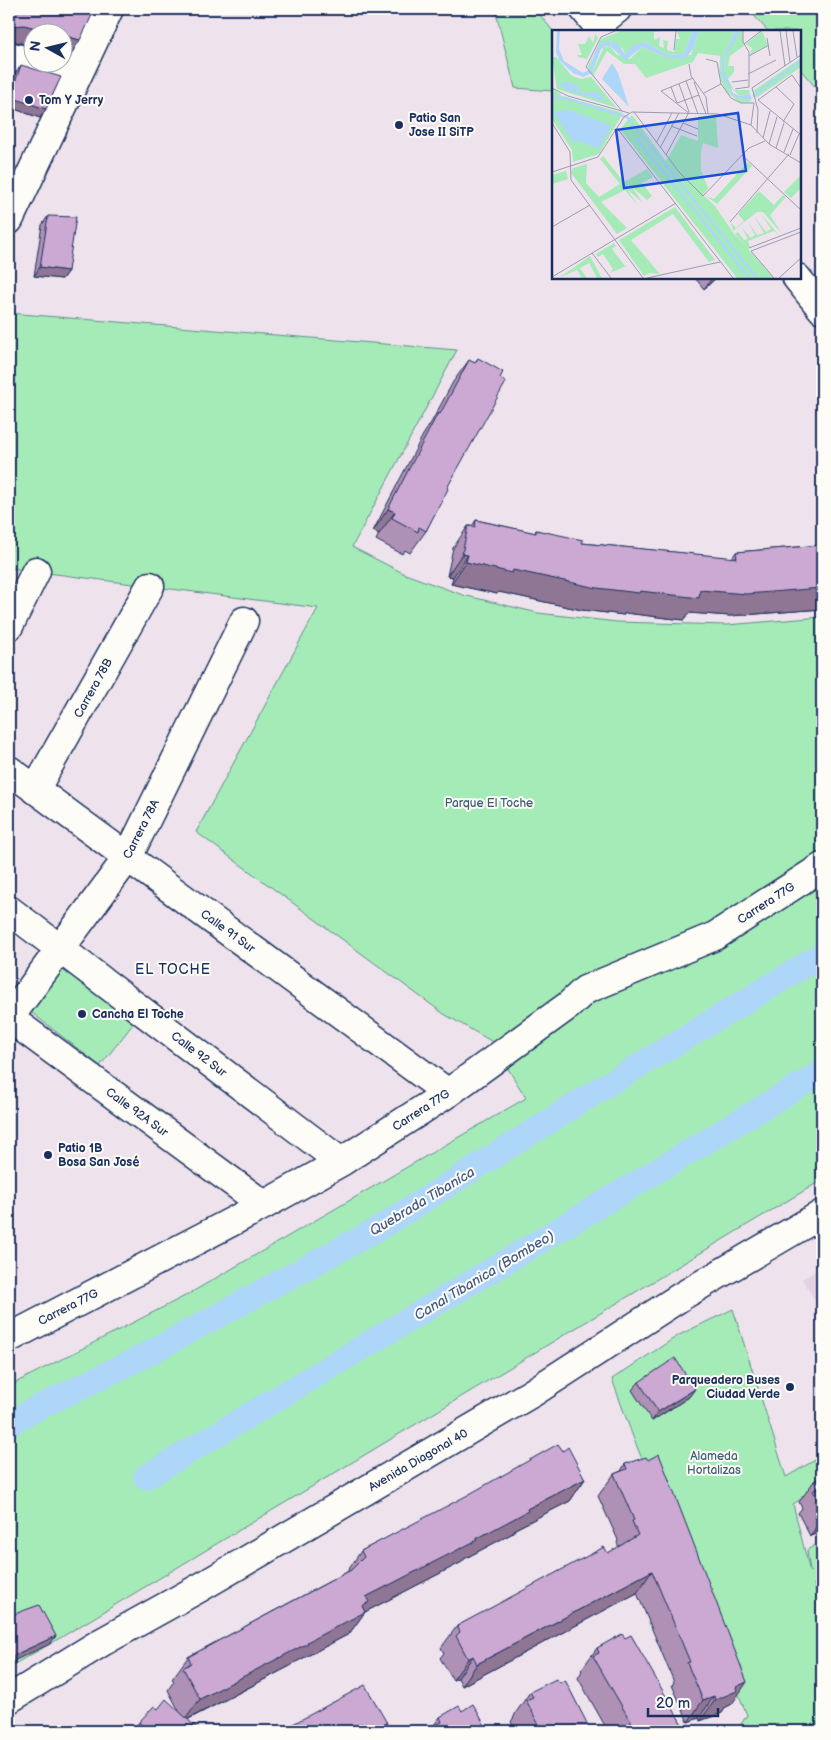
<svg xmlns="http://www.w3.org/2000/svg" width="831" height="1740" font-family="'Balsamiq Sans',sans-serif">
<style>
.built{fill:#e4d2e4}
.green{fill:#a5ebb8;stroke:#608d8b}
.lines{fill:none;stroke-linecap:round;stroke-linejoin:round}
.canal{stroke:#aed6f8;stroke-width:25}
.minor-casing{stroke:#1b2f5e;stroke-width:31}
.major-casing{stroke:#1b2f5e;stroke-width:31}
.minor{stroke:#fdfcf7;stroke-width:28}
.major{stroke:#fdfcf7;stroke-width:28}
.wall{fill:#af91b5;stroke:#1b2f5e}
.shaded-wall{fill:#8e7694;stroke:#1b2f5e}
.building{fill:#cba9d3;stroke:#1b2f5e}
.poi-dot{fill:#1b2f5e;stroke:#fdfcf7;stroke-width:2}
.labels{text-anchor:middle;stroke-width:4;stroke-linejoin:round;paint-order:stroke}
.poi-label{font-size:12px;font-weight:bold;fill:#1b2f5e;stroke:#fdfcf7;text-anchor:start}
.street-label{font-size:12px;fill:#1b2f5e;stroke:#fdfcf7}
.park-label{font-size:12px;fill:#3e5e74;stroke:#fdfcf7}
.neighbourhood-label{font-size:14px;letter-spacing:1px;fill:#1b2f5e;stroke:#fdfcf7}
.water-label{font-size:14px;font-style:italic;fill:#405984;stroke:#fdfcf7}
.inset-river{fill:none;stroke:#aed6f8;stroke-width:2.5}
.inset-road{fill:none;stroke:#9a9bb3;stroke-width:1}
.view{fill:#1d4ed8;fill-opacity:0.15;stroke:#1d4ed8;stroke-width:2.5}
.inset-edge{fill:none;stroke:#1b2f5e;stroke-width:2.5}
</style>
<rect width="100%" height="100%" fill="#eee3ec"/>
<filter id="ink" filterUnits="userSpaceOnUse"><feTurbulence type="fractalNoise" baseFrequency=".02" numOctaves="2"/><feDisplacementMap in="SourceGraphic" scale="10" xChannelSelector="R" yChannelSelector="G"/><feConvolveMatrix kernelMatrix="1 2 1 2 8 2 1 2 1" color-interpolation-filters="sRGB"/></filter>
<g filter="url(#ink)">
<path class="built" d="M822,1267V1295L814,1300L802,1279Z"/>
<path class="green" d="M495,9H535L553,31V91L515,88Z
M748,9H822V95L800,69V31H768Z
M9,313L457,350L352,547L405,574L463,595L538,613L617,622L727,625L822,617V1180L50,1644L9,1667V1386L185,1296L526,1098L491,1041L444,1014L196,832L318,608L9,568Z
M65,962L137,1019L100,1066L27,1009Z
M733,1309L786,1477L822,1456V1486L793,1504L810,1572L807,1550L822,1541V1578L814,1584L822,1617V1731H741V1724L747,1715L633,1437L612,1379L679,1335Z"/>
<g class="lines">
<path class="canal" d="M9,1424L27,1413L140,1358L381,1227L602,1088L822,955
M146,1477L822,1072"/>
<g class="minor-casing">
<path id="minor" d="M584,9L602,31
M597,25L617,9
M9,56L77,75
M797,278L822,309
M9,626L36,571
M9,770L448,1093
M35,790L150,586
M9,910L341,1162
M9,1018L128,857L244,621
M9,1018L264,1205
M9,1338L264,1205L341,1162L448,1093L569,1005L585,990L715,936L822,867"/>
</g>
<g class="major-casing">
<path id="major" d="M9,220L109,9
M9,1699L102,1642L201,1587L532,1393L682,1296L822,1214"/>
</g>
<use href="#minor" class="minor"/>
<use href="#major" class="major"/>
</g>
<path class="wall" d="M21,65L46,109L40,118L9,107V92L15,74Z
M48,216L68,271L62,279L34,276L42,225Z
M695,278H716L704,289Z
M478,358L500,378L426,531L410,553L405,550L402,554L376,540L379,534L373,531L423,435L432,421L453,382L469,360L474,363Z
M476,520L535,533L536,530L582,543L732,558L736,552L822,545V609L730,616L689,613L684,620L625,613L624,615L582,610L499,592L497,594L451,584L453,577L447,576L453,548L468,526H472Z
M639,1382L689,1397L652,1421L632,1390Z
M563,1451L585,1479L570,1501L515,1529L513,1533L464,1559L462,1562L365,1612L349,1634L294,1663L292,1665L187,1720L200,1731H133L139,1722L158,1709L179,1711L168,1690L174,1681L172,1679L188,1657L347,1572L361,1551Z
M625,1464L732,1704L726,1707L722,1713L700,1721L699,1718L688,1722L672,1685L674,1682L637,1593L462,1686L458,1678L453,1680L440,1658L444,1653L441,1648L457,1626L608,1553L619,1547L617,1543L618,1540L598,1496L614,1474L621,1471Z
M822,1476V1538L820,1540L816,1534L810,1536L798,1513L802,1508L799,1502L814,1481Z
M625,1638L684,1728L682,1731H608L578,1678L582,1671L581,1670L597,1648Z
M530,1692L591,1731H516L511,1722L515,1715V1714Z
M462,1711L488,1731H427L429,1728L433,1726L440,1717Z"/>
<path class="shaded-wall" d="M9,25H24L52,32H32V46L13,41L9,42Z
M62,35L80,40L69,57L62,55Z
M10,97L46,109L40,118L9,107V99Z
M40,267L68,271L62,279L34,276Z
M712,278H716L704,289Z
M388,509L395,512L379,534L373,531Z
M462,554L468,555L453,577L447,576Z
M466,562L640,591L822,588V609L730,616L689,613L684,620L625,613L624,615L582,610L499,592L497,594L451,584Z
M695,1389L689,1397L652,1421L658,1412Z
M585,1479L570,1501L515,1529L513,1533L464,1559L462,1562L365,1612L349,1634L294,1663L292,1665L184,1721L200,1699L307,1642L366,1597L476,1539L527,1509Z
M822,1519V1525L816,1534L810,1536Z
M652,1571L637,1593L462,1686L477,1664Z
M56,1636L50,1644L9,1663V1659L10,1657Z
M473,1656L458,1678L453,1680L468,1659Z
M747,1682L732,1704L726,1707L722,1713L700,1721L715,1700L736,1687Z
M714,1696L699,1718L688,1722L703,1700Z
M387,1723L381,1731H371Z"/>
<path class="building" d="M9,9H95L80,40L62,35V32H52L24,25L13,26L9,25Z
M21,65L61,77L46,109L10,97Z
M9,178L14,180L9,189Z
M48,216L76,217L68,271L40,267Z
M478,358L503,372L500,378L506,382L447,488L448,489L426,531L419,527L418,532L392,518L395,512L388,509L438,413L440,414L469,360L475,363Z
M476,520L536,533V530L583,540L582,543L737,558L736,552L822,545V588L746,594L700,590L699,598L640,591L639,593L597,588L513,570L512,573L466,562L468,555L462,554L468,526L475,527Z
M675,1358L695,1389L658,1412L639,1382Z
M558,1444L563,1451L568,1447L585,1479L527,1509L528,1511L476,1539L477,1540L366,1597L369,1602L362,1606L365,1612L307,1642L308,1643L200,1699L183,1668L191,1663L188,1657L351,1570L364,1557L361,1551L466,1496Z
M659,1454L747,1682L736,1687L737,1691L715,1700L714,1696L703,1700L687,1663L690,1662L652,1571L477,1664L473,1656L468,1659L456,1636L460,1632L457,1626L604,1547L608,1553L638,1535L632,1521L634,1520L614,1474L627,1469L625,1464L646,1457L648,1460Z
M822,1476V1507L813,1491L818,1488L814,1481Z
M39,1605L56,1636L10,1657L9,1653V1616Z
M622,1634L625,1638L631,1635L684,1728L680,1731H636L593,1656L599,1653L597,1648Z
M556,1679L559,1683L565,1680L591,1731H542L526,1700L533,1697L530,1692Z
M365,1685L387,1723L371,1731H280Z
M166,1699L200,1731H138L143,1726L139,1722L154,1706L158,1709Z
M473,1704L488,1731H431L429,1728L442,1722L440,1717L459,1706L462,1711Z"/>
</g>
<g class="poi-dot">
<circle cx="29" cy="100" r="5"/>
<circle cx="399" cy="125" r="5"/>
<circle cx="82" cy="1014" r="5"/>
<circle cx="48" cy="1155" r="5"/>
<circle cx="790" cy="1387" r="5"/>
</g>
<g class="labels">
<g class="poi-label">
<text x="39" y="104">Tom Y Jerry</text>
<text x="409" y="122">Patio San<tspan x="409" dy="14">Jose II SiTP</tspan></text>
<text x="92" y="1018">Cancha El Toche</text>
<text x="58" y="1152">Patio 1B<tspan x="58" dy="14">Bosa San José</tspan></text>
<text x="780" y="1384" text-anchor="end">Parqueadero Buses<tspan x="780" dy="14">Ciudad Verde</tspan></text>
</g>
<g class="street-label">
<text transform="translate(93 688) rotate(-61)" y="4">Carrera 78B</text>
<text transform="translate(141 829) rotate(-63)" y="4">Carrera 78A</text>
<text transform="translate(766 903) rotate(-33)" y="4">Carrera 77G</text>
<text transform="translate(228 931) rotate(36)" y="4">Calle 91 Sur</text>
<text transform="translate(199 1054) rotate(37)" y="4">Calle 92 Sur</text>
<text transform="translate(421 1110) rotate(-33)" y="4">Carrera 77G</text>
<text transform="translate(137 1112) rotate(36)" y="4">Calle 92A Sur</text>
<text transform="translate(68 1307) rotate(-27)" y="4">Carrera 77G</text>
<text transform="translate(418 1460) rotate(-30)" y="4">Avenida Diagonal 40</text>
</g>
<g class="park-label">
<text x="489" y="807">Parque El Toche</text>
<text x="714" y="1460">Alameda<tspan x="714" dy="14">Hortalizas</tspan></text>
</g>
<g class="neighbourhood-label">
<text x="173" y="974">EL TOCHE</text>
</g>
<g class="water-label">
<text transform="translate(422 1201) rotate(-31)" y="5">Quebrada Tibaníca</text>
<text transform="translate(484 1275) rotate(-31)" y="5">Canal Tibanica (Bombeo)</text>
</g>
</g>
<g transform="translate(552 30)">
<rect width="249" height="249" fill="#eee3ec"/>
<path d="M69,1H109L102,2V10L108,7L107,16L112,18L111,10L116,11L115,20L122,22L124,9H128L125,1H141L131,25L114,24L93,12L73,24L71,19L58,11L42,24L37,40L35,38L49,9ZM147,1H183L170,29L169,45L181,66L201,71L189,73L174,62L167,46L168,26L146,23L141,32L94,48L83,34H72L55,21L41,46L40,43L52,17L58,16L64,24L78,29L90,17L113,27L139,25ZM187,1H190L192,16L178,26L176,36H182V42L176,49L182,60H197L198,64L188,66L177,56L172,40L173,27ZM210,1L216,15L198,25L200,18L194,14ZM43,4L46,8L35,29L26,27L25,25H30L26,14H33L37,6L41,13ZM0,27H4L20,46L29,49L39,47L65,78L5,59ZM249,28V37L204,68L201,61ZM0,58L9,64L7,65L71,83L47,124L21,132L20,120L0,89ZM80,85L114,131L129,105L146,111V86L164,85L166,118L151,113L149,121V140L156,158L151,165L163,176L182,204L194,216L183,204L186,202L192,210L196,209L190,198L199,208L203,205L196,192L205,205L212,203L202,186L214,202L219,199L209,184L227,205L222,201L196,211L198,217L196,219L222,248H185L68,99ZM51,126L72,152L95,139L101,147L90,153L100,166L95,170L80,157L91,173L75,159L86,176L73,160L49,172L75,198L65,204L19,143L21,138L35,134L34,153L47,167L68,154L48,129ZM196,132L200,136L165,174L154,166L162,169ZM14,141L16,149L0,154V145ZM249,145V158L239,168L232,162ZM207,161L222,175L231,165L234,167L218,185L230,204L211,182H205L181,201L179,192L184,198L192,191L186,184ZM123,177L163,230L157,232L121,184L79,210L108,244L97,243L92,246L67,210ZM62,213L64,216L60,219L73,236L77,235L58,243L61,239L51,224L46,227L44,224ZM38,226L50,248H45L37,233L28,238L35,248H30L25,240L7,248Z" fill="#a5ebb8"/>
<path d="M5,1H8L7,19L12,31L31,43L37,40L45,17L54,11L65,13L73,24L82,15L93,12L114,24L131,25L141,1H147L141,19L133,29L113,27L90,17L74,30L58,16H54L49,19L40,43L31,47L21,43L7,30L4,22ZM183,1H187L186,6L173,27L172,40L181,63L188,66L198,64L200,69L196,70L181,66L169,45L170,29ZM60,33L66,43L77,77L50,49ZM14,51L26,56L29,63L46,62L54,72L14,60L8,54ZM14,79L58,95L59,98L47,119L27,111L21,112L2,83Z" fill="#aed6f8"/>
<path class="inset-river" d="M201,66L249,31M0,68H13L75,87L205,248M84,108L197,248"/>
<path class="inset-road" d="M63,1L49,7L34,37L70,81M228,1L233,36M234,1L238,32M241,1L245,27M215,8L218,26M192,14L209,1M122,20L124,1M197,26L217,15M154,29L165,32L169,54L179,68L189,73H202L199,95M137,34L139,46L154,67L156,84M196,44L224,30M134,51L146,84M142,52L154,84M180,52L196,50M127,54L137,82M119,57L125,73L147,65M224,57L242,74L231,92M0,58L16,66L77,83M249,58L240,45L206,70L249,105M183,59L197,57V22L191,12V1M109,61L138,84M109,61L141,48M152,63L169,54M82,82L127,142L151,166L197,118L213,111M0,93L18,122L19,150L91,248M131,93L146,99M119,96L145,106M65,98L181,248M205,103L206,80L200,58L249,25M211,108L218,81M104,113L120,83M217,114L225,87M108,118L127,83M224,118L232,93M232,122L241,99M114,125L136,84M190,125L249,180M238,125L247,104M0,142L46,127L72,87L80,82L166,84L199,95L217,114L249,133M178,192L237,124M0,197L38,175M197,218L249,198M40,223L59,248M0,247L124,173M95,248L168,232M222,248L199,221L249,202M227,248L249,228"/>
<path class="view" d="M186,83L194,141L72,158L64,100Z"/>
<rect width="249" height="249" class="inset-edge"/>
</g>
<rect width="831" height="1740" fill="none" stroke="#fdfcf7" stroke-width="30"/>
<rect x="15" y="15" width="801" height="1710" fill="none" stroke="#1b2f5e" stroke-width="2" filter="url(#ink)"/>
<g transform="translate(48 48) rotate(278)"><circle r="24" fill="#fdfcf7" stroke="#a3aaba"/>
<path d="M0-4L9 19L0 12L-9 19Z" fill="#1b2f5e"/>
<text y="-8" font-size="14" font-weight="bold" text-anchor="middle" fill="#1b2f5e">N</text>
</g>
<path d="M648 1708v8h70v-8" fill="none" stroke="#1b2f5e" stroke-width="2.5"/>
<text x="656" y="1708" font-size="15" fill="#1b2f5e" stroke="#fdfcf7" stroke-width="4" paint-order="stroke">20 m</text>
</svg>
